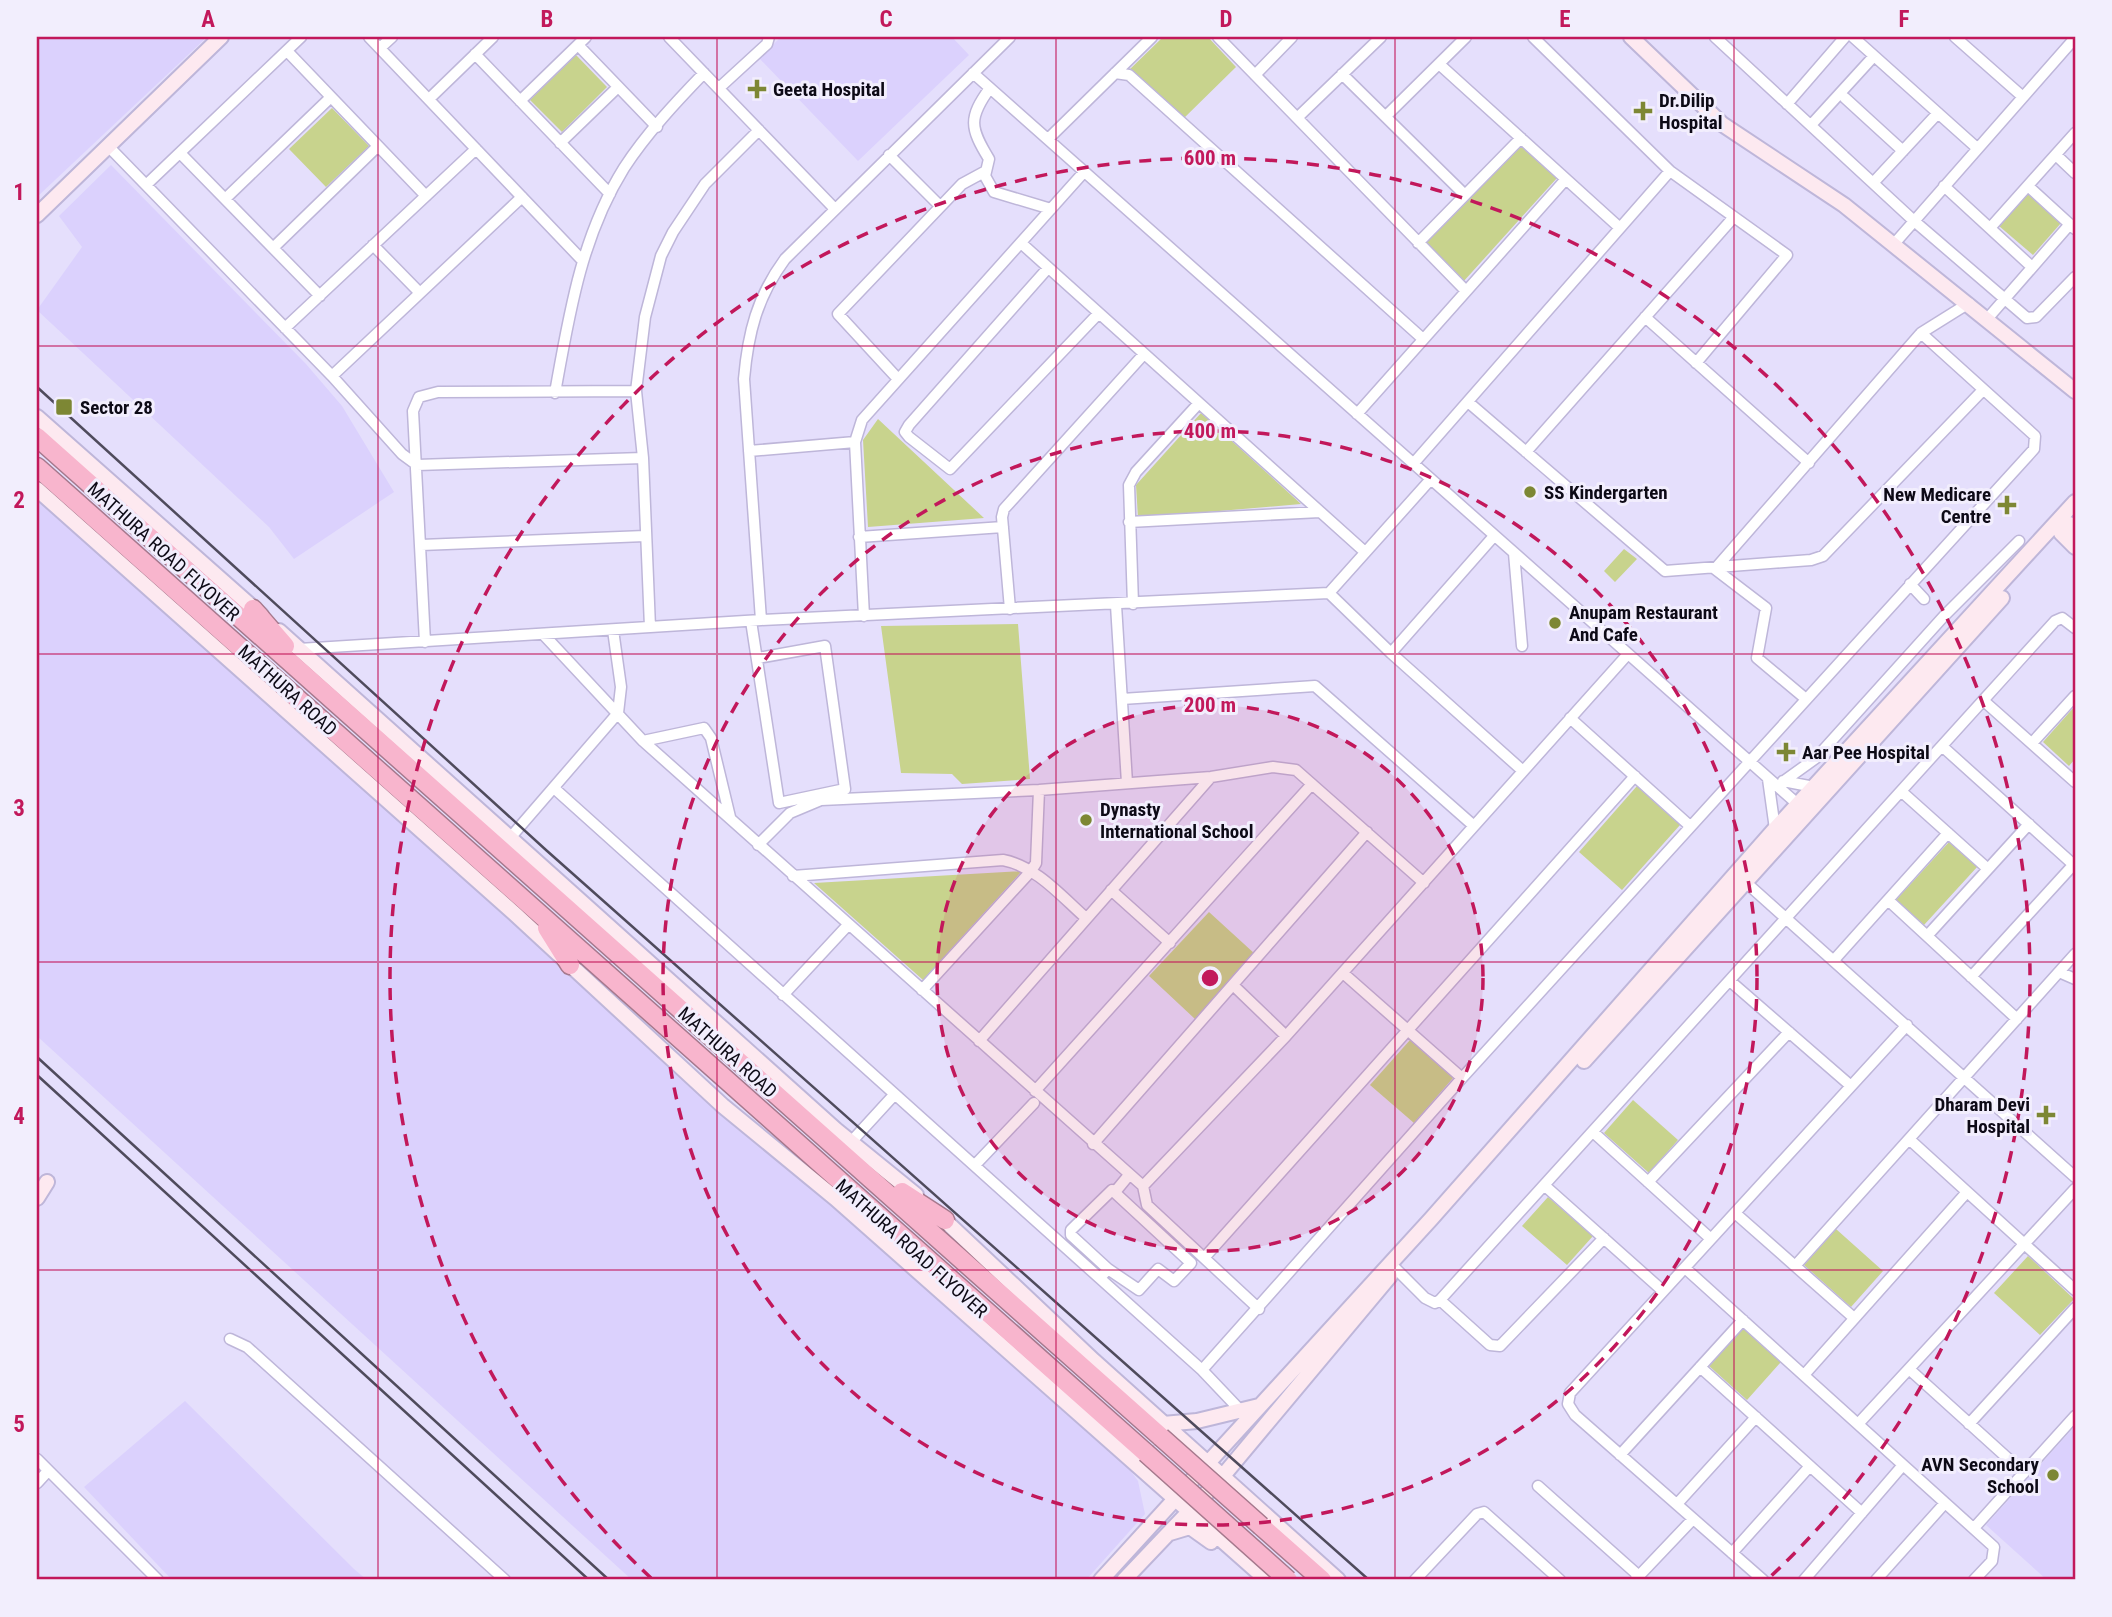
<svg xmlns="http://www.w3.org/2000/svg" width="2112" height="1617" font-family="'Roboto Condensed',sans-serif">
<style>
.built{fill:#dbd1fd}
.green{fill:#c8d38d}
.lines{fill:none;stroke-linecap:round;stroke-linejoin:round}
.street-casing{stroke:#beb6d9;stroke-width:13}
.secondary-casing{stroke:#beb6d9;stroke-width:18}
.highway-casing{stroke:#a6798d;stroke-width:21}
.street{stroke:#fff;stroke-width:10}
.secondary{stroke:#fde9f0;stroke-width:14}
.highway{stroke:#f8b5cd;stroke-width:18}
.rail{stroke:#4f4b5c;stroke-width:2.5}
.highway-bridge-casing{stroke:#a6798d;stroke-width:21;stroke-linecap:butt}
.highway-bridge{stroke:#f8b5cd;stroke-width:18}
.grid{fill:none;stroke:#c2185b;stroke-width:2;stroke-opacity:0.55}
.ring{fill:none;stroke:#c2185b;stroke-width:3.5;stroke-dasharray:12 9}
.poi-dot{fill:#7d8734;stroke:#f2eefd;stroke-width:2.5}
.labels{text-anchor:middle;stroke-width:6;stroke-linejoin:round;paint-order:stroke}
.poi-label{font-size:19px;font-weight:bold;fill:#0d0a16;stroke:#f2eefd;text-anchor:start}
.street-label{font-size:19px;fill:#0d0a16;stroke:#f2eefd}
.centre{fill:#c2185b;stroke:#f2eefd;stroke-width:3.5}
.ring-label{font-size:21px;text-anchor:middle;font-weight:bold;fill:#c2185b;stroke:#f2eefd;stroke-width:6;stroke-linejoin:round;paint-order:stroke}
.neatline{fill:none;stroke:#c2185b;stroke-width:2.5}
.grid-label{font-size:23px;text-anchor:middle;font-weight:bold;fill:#c2185b}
</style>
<rect width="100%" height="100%" fill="#e5dffc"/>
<path class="built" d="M37,37H207L37,197Z
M781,37H952L969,55L858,161L759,58Z
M111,165L306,364L342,406L394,492L294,559L269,527L37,310L82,247L59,216Z
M37,485L1119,1455L1138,1481L1145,1514L1086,1580H632L37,1036Z
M185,1401L354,1569L367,1580H172L84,1487Z
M2075,1426V1577L2073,1580H2047L1986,1525Z"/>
<path class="green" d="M1163,37H1208L1236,67L1182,120L1126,73Z
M576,55L607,87L562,132L530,100Z
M332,108L369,146L326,187L289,149Z
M1521,143L1557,178L1463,282L1425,243Z
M2027,193L2061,223L2033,255L1999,226Z
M1201,413L1301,504L1138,518L1136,485Z
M878,419L984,518L868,527L863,440Z
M1624,549L1637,559L1615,582L1604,571Z
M1018,624L1030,779L962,784L952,774L901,773L881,626Z
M2075,706V759L2069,766L2043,742Z
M1637,786L1680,825L1622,890L1579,852Z
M1950,841L1978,866L1924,925L1896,900Z
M1022,871L923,980L814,883Z
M1209,912L1255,954L1195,1019L1149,976Z
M1410,1040L1453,1078L1414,1123L1370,1085Z
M1633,1100L1678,1140L1649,1173L1604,1133Z
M1548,1197L1593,1236L1567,1265L1522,1226Z
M1836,1229L1883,1271L1851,1307L1804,1265Z
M2028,1256L2074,1299L2040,1335L1994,1293Z
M1743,1327L1781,1362L1747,1400L1708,1365Z"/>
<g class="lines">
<g class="street-casing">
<path id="street" d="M369,37L582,260
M669,37L834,208
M1218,37L1466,291
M1533,37L1670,171L1787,255L1696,363
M1715,37L1913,220L2027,318L2036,317L2075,277
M1853,37L1977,148
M1955,37L2023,97
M578,45L657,127
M380,48L392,37
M287,51L426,196
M475,54L610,194
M1439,64L1620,228
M973,73L1802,808
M1115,73L1129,75L1423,339
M1342,74L1465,195
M1255,75L1292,37
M719,88L767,44L769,37
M990,88C968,118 970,128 989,159L985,176L994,192L1051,209
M1845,98L1903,151
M429,99L493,37
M520,101L586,37
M1787,104L1845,37
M1386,116L1466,37
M1297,118L1381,37
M1811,125L1874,56
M1048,139L1152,37
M560,143L618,87
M108,146L332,376L402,454L417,465L643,458
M180,153L320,296
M889,155L940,206
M2056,155L2075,173
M1873,183L1938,113
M146,185L301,37
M1944,186L2032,267
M2028,186L2075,229
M225,199L331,97
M1990,228L2075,133
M1021,243L1365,552
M1418,243L1521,138
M1894,244L2075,38
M373,245L420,293
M273,248L378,146
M1048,268L909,425L905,432L909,437L950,469L1099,313
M1645,317L1809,463
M1988,318L2070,224
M285,328L476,149
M1921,333L1969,303
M332,376L522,197
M898,379L838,314L962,184L986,171
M555,393C569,315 581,237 624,168C646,134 676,102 704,73
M1468,402L1665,571L1811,560L1823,556L1982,391
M1357,414L1566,179
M749,451L855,442
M1526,452L1733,218
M1413,464L1670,171
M1129,522L1320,512
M859,537L1003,527
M421,545L645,536
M1514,553L1522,646
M1910,584L1924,599
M1329,593L1391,653L1523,771
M1133,604L1129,485L1136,472L1199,403
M1116,605L1127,783
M1010,609L1002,517L1004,509L1144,354
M864,616L855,442L862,420L1084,172
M761,620L744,379C748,333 757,297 785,259L1010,37
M751,621L779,803L845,789L825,646L758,658
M650,627L643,458L636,391L645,317L661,256L673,232L705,184L759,130
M543,634L643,741L1143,1186
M425,642L413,411L419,397L438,392L636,391
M299,649L761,620L1329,593L1431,479
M1391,653L1494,536
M1122,699L1315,686L1474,826
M1985,702L2075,782
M1570,718L1690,826
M643,741L704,728L711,738L730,817
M2032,743L2075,696
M1943,747L2075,866
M1768,779L1775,829
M1783,781L1814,787
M1784,781L1816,758L1944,616L2019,541
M555,789L1202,1370L1240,1410
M1902,792L1988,869
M510,838L618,713L621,687L613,630
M758,845L790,813L821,800L1039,790L1211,777L1273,767L1296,770L1424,883
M793,876L1003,860C1036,866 1062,897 1086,918
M1742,879L2075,1177
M1111,890L1170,943
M1888,900L2017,1019
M1927,936L2029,824
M1834,960L1948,833
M2059,972L2075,979
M1343,973L1462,1078
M1971,977L2075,863
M1730,981L1851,1086
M1233,985L1286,1036
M922,990L1031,871L1036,863L1039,790
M783,995L848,925
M979,1041L1211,777
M1035,1091L1312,784
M1593,1132L1711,1239
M1909,1139L2075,1290
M851,1142L894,1095
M1093,1144L1367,832
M975,1165L1034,1103
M1648,1182L1789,1032
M1544,1185L1663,1291
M1115,1192L1129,1175
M1735,1213L1854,1318
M1204,1258L1635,776
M1795,1266L2075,954
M1685,1268L1994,1547L1992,1561L1974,1580
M1396,1269L1425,1298L1435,1303L1440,1300L2055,621L2062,618L2075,628
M1100,1278L1108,1269L1139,1290L1158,1269L1174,1281L1191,1263L1112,1190L1071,1230V1235L1108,1269
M1440,1300L1490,1345L1500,1346L1604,1238
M1259,1309L1147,1205L1143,1186L1286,1036L1628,654
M230,1339L247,1347L505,1580
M1700,1367L1862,1513
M1909,1369L2024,1473
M1202,1370L1462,1078L2034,449L2035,436L1921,333L1715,569L1766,608L1757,658L1806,699
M1804,1375L1967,1192
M1858,1424L2075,1189
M1969,1424L2075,1308
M1620,1455L1743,1320
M37,1459L158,1580
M37,1483L48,1471
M1538,1486L1639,1576
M1677,1504L1756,1417
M1974,1528L2075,1416
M1732,1553L1810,1466
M1415,1580L1477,1514L1484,1512L1560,1580
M1635,1580L1693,1519
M1763,1580L1575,1415L1568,1404L1570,1393L1907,1025
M1804,1580L1903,1465
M1876,1580L1945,1503"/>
</g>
<g class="secondary-casing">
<path id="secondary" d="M1631,37L1722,124L1844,205L2075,391
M37,215L221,37
M37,417L261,615
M37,489L514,913L723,1106L835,1198L1267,1580
M2075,531L2069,524L2058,522L2061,533L2075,547
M279,631L836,1130L916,1195
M1584,1061L2002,598
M37,1198L47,1182
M937,1213L1094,1361L1338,1580
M1163,1424L1197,1421L1259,1406
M1170,1533L1190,1527L1211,1542
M1101,1580L1431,1219L1775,829L2075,502
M1124,1580L1222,1477L1390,1276"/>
</g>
<g class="highway-casing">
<path id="highway" d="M37,437L1161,1437
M37,467L1146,1453
M253,609L285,646
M547,928L570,965
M902,1192L945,1220
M1261,1526L1322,1580"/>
</g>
<use href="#street" class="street"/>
<use href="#secondary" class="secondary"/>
<use href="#highway" class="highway"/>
<path class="rail" d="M37,387L546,850L1369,1580
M37,1057L609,1580
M37,1075L589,1580"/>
<g class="highway-bridge-casing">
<path id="highway-bridge" d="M1161,1437L1261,1526
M1146,1453L1288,1580"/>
</g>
<use href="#highway-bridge" class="highway-bridge"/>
</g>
<path class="grid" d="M378,37V1580M717,37V1580M1056,37V1580M1395,37V1580M1734,37V1580M37,346H2075M37,654H2075M37,962H2075M37,1270H2075"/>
<circle cx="1210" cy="978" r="273" fill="#c2185b" fill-opacity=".12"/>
<g class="ring">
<circle cx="1210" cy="978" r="273"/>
<circle cx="1210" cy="978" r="547"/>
<path d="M651 1578A820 820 0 1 1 1769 1578"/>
</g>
<g class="poi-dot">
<path d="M753.5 78.5h7v7h7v7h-7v7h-7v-7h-7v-7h7z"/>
<path d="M1639.5 100.5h7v7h7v7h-7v7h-7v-7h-7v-7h7z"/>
<rect x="55" y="398" width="18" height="18" rx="3.5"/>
<circle cx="1530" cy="492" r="7"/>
<path d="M2003.5 494.5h7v7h7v7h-7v7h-7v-7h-7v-7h7z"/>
<circle cx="1555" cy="623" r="7"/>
<path d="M1782.5 741.5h7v7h7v7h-7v7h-7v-7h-7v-7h7z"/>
<circle cx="1086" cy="820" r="7"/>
<path d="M2042.5 1104.5h7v7h7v7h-7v7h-7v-7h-7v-7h7z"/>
<circle cx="2053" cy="1475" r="7"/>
</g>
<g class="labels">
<g class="poi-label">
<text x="773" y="96">Geeta Hospital</text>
<text x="1659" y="107">Dr.Dilip<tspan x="1659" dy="22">Hospital</tspan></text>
<text x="80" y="414">Sector 28</text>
<text x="1544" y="499">SS Kindergarten</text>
<text x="1991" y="501" text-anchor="end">New Medicare<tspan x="1991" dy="22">Centre</tspan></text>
<text x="1569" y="619">Anupam Restaurant<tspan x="1569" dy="22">And Cafe</tspan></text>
<text x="1802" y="759">Aar Pee Hospital</text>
<text x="1100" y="816">Dynasty<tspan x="1100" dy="22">International School</tspan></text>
<text x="2030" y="1111" text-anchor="end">Dharam Devi<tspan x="2030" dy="22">Hospital</tspan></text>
<text x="2039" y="1471" text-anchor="end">AVN Secondary<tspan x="2039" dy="22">School</tspan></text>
</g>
<g class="street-label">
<text transform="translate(164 551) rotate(42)" y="7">MATHURA ROAD FLYOVER</text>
<text transform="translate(288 690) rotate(42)" y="7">MATHURA ROAD</text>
<text transform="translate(728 1052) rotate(42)" y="7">MATHURA ROAD</text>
<text transform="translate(912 1248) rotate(42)" y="7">MATHURA ROAD FLYOVER</text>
</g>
</g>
<circle cx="1210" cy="978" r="10" class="centre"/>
<g class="ring-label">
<text x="1210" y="165">600 m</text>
<text x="1210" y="438">400 m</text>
<text x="1210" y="712">200 m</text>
</g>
<rect width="2112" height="1617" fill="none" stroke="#f2eefd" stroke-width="77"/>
<rect x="38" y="38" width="2036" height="1540" class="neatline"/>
<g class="grid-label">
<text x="208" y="27">A</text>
<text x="547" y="27">B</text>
<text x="886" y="27">C</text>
<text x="1226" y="27">D</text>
<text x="1565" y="27">E</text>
<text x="1904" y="27">F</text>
<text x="19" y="200">1</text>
<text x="19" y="508">2</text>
<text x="19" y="816">3</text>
<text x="19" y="1124">4</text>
<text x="19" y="1432">5</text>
</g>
</svg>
